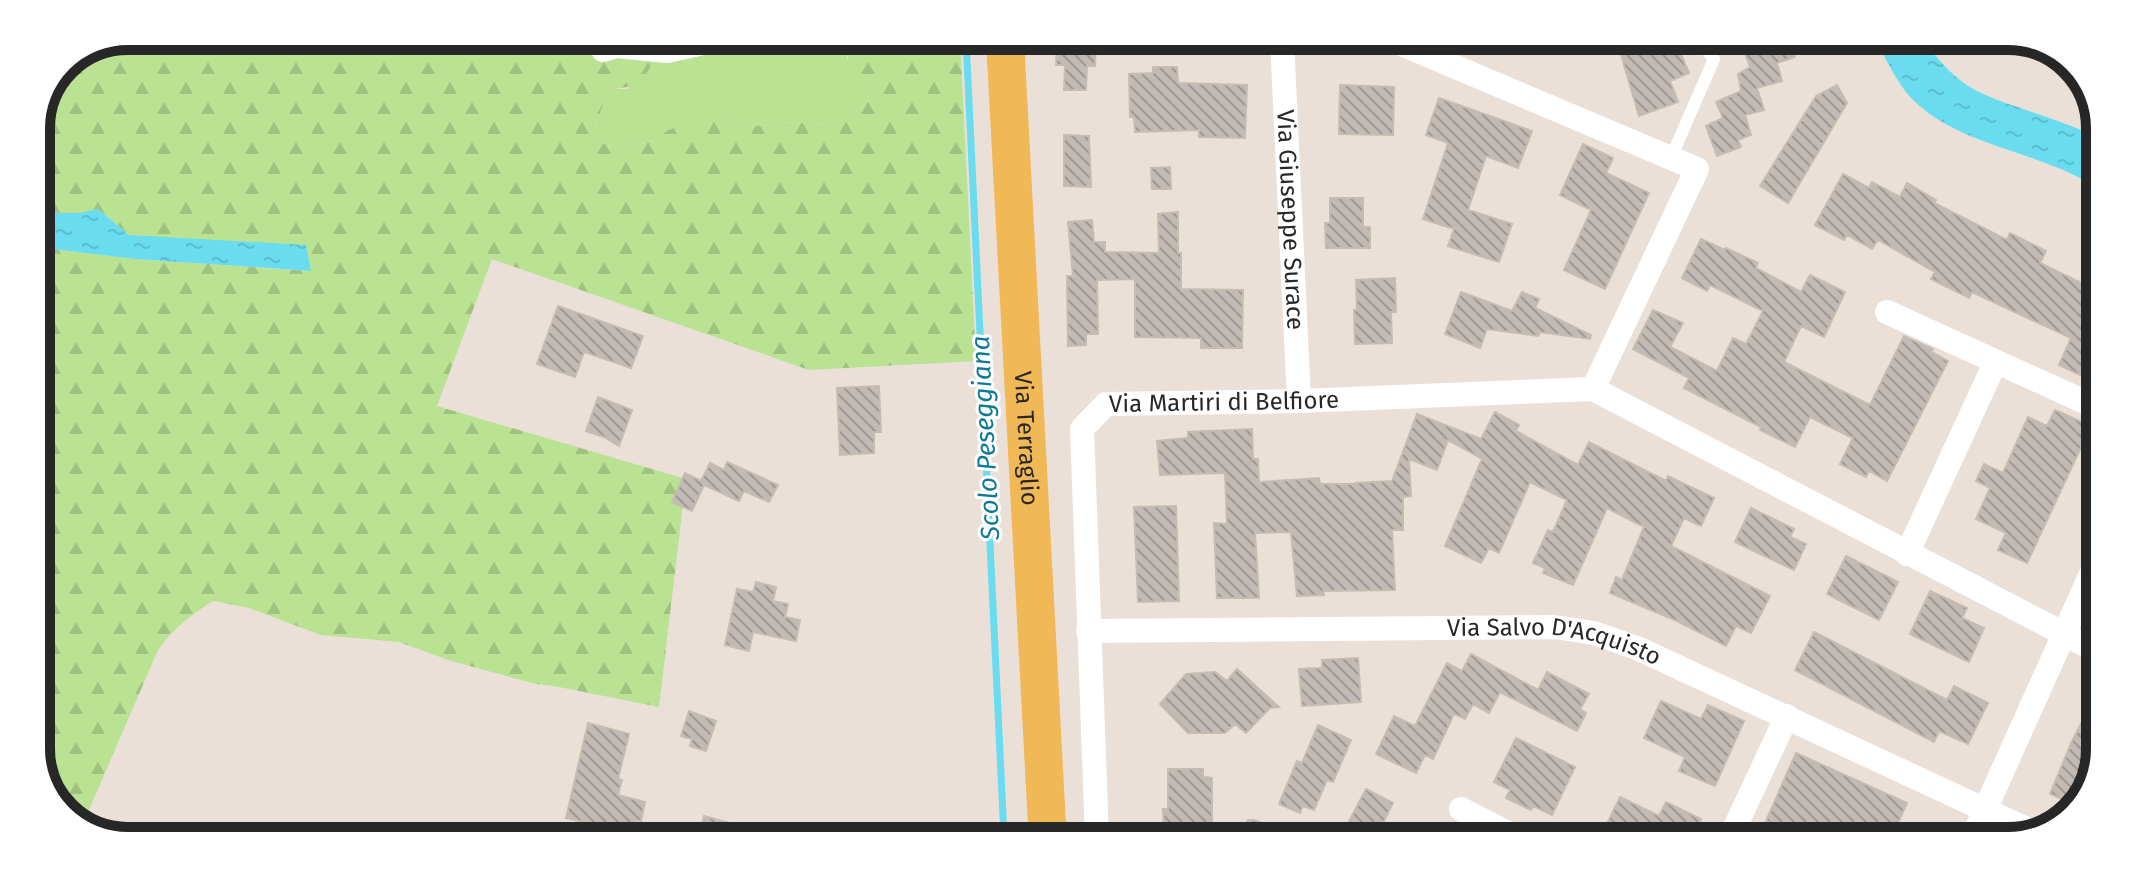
<svg xmlns="http://www.w3.org/2000/svg" width="2136" height="877" font-family="'Fira Sans',sans-serif">
<style>
.grass{fill:#b9e293}
.forest{fill:url(#forest-firs)}
.water{fill:url(#water-ripples)}
.lines{fill:none;stroke-linecap:round;stroke-linejoin:round}
.stream{stroke:#69ddef;stroke-width:7}
.building{fill:url(#building-back-hatch);stroke:#c5bcb2;stroke-width:2}
.path{stroke:#c3c3c3;stroke-width:4;stroke-dasharray:6 4;stroke-linecap:butt}
.service{stroke:#fff;stroke-width:12}
.minor{stroke:#fff;stroke-width:24}
.primary{stroke:#f1b856;stroke-width:38}
.labels{text-anchor:middle;stroke-width:6;stroke-linejoin:round;paint-order:stroke}
.street-label{font-size:24px;fill:#272727;stroke:#fff}
.water-label{font-size:26px;font-style:italic;fill:#0c7a97;stroke:#fff}
.rim{fill:none;stroke:#272727;stroke-width:10}
</style>
<defs>
<pattern id="forest-firs" width="22" height="20" patternUnits="userSpaceOnUse" patternTransform="scale(2)"><rect width="22" height="20" fill="#b9e293"/><path d="M5 1l3.5 6h-7zM16 11l3.5 6h-7z" fill="#9fc27f"/></pattern>
<pattern id="water-ripples" width="26" height="14" patternUnits="userSpaceOnUse" patternTransform="scale(2)"><rect width="26" height="14" fill="#69ddef"/><path d="M2 4q2-2 4 0t4 0M15 11q2-2 4 0t4 0" fill="none" stroke="#5bbecd"/></pattern>
<pattern id="building-back-hatch" width="6" height="6" patternUnits="userSpaceOnUse" patternTransform="scale(2)"><rect width="6" height="6" fill="#c2bab5"/><path d="M-1 5l2 2M0 0l6 6M5-1l2 2" fill="none" stroke="#9e9793"/></pattern>
</defs>
<rect width="100%" height="100%" fill="#eae0d8"/>
<path class="grass" d="M648,38L848,39L847,58L869,82L867,102L853,115L835,124L777,122L758,126L720,119L668,130L653,141L616,147L599,143L596,123L609,89H628Z"/>
<path class="forest" d="M128,36L648,38L658,49C646,78 642,88 609,89L596,123L599,143L616,147L653,141L668,130L701,119H720L758,126L777,122L835,124L853,115L867,102L869,82C847,70 847,62 848,39H960L976,361L809,370L492,259L437,406L686,479L659,707L554,686L536,684L451,661L399,642L321,635L249,608L213,601C191,615 172,629 158,650L82,826L55,805L36,756V247L135,259L310,271L195,240L129,235L98,209L79,213H59L36,207V122L63,63Z"/>
<path class="water" d="M1876,42H1925C1939,62 1959,83 1981,93C2019,110 2062,119 2100,139L2099,187C2082,179 2065,170 2048,164C2002,146 1950,136 1913,100C1897,84 1888,61 1876,42Z
M36,207L59,213H79L98,209L129,235L306,245L311,271L135,259L36,247Z"/>
<g class="lines">
<path class="stream" d="M966,39L1004,837"/>
</g>
<path class="building" d="M1057,39H1096L1095,66H1087L1086,90H1064L1065,65H1056Z
M1617,41L1676,42L1689,73L1670,81L1678,102L1639,116Z
M1741,42H1789L1795,57L1777,63L1782,81L1757,88L1764,110L1745,115L1751,135L1738,140L1741,147L1717,156L1706,126L1723,118L1716,102L1741,91L1738,74L1750,67Z
M1153,67H1177L1178,83L1247,85L1245,138L1199,137V130L1135,132L1134,117H1130L1129,74L1153,73Z
M1340,85L1394,87L1393,135L1339,134Z
M1837,85L1847,103L1788,203L1760,186L1816,96Z
M1439,98L1532,131L1518,168L1486,156L1468,210L1512,224L1499,262L1448,246L1454,229L1423,219L1448,143L1426,135Z
M1064,135L1089,136L1091,187L1064,186Z
M1583,144L1613,158L1606,173L1649,193L1605,289L1564,270L1591,210L1560,195Z
M1170,167L1171,189H1152L1151,168Z
M1843,174L1869,188L1872,182L1900,197L1907,183L1936,200L1934,203L2007,240L2010,233L2046,251L2040,263L2098,291L2097,379L2084,372L2082,376L2059,365L2071,338L1972,292L1969,298L1931,279L1935,272L1878,240L1872,249L1847,235L1844,240L1815,225Z
M1330,198H1363V227H1370V248H1326L1325,223H1330Z
M1178,212V253H1181V289L1243,290L1242,348H1201V338L1135,337V279L1097,280L1098,334H1086V345L1068,346L1067,276H1073L1068,222L1092,220L1094,242H1105V252L1159,253L1158,214Z
M1701,239L1725,250L1726,248L1758,263L1756,268L1801,292L1810,275L1845,292L1824,337L1801,326L1784,362L1870,405L1904,336L1933,349L1931,352L1948,361L1887,481L1869,471L1866,477L1840,464L1853,438L1810,417L1795,447L1760,430L1761,427L1684,388L1689,378L1633,349L1653,310L1683,323L1670,347L1717,371L1733,338L1746,344L1763,311L1710,285L1707,291L1682,278Z
M1395,278L1396,312H1391L1392,343L1355,344L1354,310H1357L1356,280Z
M1461,292L1512,311L1522,292L1539,299L1535,308L1591,335L1590,339L1540,332L1538,336L1487,329L1480,348L1445,334Z
M558,306L643,336L631,368L584,352L575,377L537,364Z
M879,386L881,432H874V453L840,455L837,388Z
M598,397L632,410L619,446L604,437L586,431Z
M2055,410L2091,426L2027,563L1998,550L2006,533L1976,519L1990,488L1976,481L1984,464L2003,473L2028,417L2047,426Z
M1495,412L1519,425L1516,431L1578,465L1589,442L1666,481L1668,476L1714,498L1701,526L1684,518L1671,546L1770,596L1751,633L1736,626L1726,646L1677,621L1610,593L1616,577L1622,580L1644,527L1607,508L1573,585L1543,573L1545,568L1533,563L1548,530L1553,532L1567,500L1530,482L1499,553L1489,548L1481,563L1445,546L1482,459L1448,440L1437,470L1409,459L1411,496L1403,497V530H1392L1395,590L1323,591L1324,595L1297,596L1291,532L1255,533L1259,598H1217L1214,523L1227,524L1225,473L1160,475L1157,441L1188,438V432L1252,429L1253,459H1258L1259,482L1319,478L1320,484H1355V483L1392,481L1417,414L1481,439Z
M727,462L778,485L769,502L744,491L739,501L704,485L692,511L672,502L685,473L701,481L710,463L724,470Z
M1176,506L1179,601L1138,602L1134,507Z
M1751,508L1794,529L1790,537L1806,544L1794,570L1735,542Z
M1846,556L1898,582L1879,620L1827,594Z
M756,582L776,587L773,601L788,604L785,617L800,620L796,641L753,632L749,651L725,645L737,589L753,592Z
M1930,591L1967,608L1962,618L1984,628L1969,662L1910,634Z
M1814,632L1947,700L1954,686L1988,703L1968,744L1939,731L1934,742L1795,670Z
M1471,654L1538,690L1547,672L1589,694L1580,709L1586,713L1577,731L1500,692L1489,713L1473,704L1465,719L1454,714L1433,759L1425,755L1416,773L1376,754L1394,716L1415,726L1447,663L1462,671Z
M1358,658L1361,702L1302,706L1299,669L1322,668V660Z
M1237,669L1279,707L1270,708L1246,733L1235,724L1225,733H1188L1160,704L1186,674L1215,672L1227,681Z
M2094,699L2093,784L2076,805L2050,794L2072,741Z
M1661,701L1701,719L1708,705L1744,721L1715,786L1679,771L1685,757L1644,738Z
M689,711L716,721L706,751L690,746L692,739L681,736Z
M588,723L629,734L618,779L622,780L618,795L645,802L641,821L635,820L632,833L566,818Z
M1318,725L1351,740L1333,782L1327,780L1314,810L1303,806L1300,813L1279,804L1297,761L1302,763Z
M1516,738L1575,767L1552,815L1533,806L1531,810L1506,798L1510,790L1494,782Z
M1796,753L1907,803L1890,841L1791,840L1790,832L1766,821Z
M1168,769H1203V777L1212,778V837H1164L1163,809H1168Z
M1366,789L1393,803L1375,839H1364L1345,829Z
M1620,797L1659,816L1666,802L1701,819L1691,840H1613L1602,834Z
M704,816L759,831L758,837L699,836Z
M1248,820H1255L1297,838H1241Z"/>
<g class="lines">
<path class="path" d="M59,72L66,62"/>
<path class="service" d="M1671,158L1714,59L1700,42"/>
<g class="minor">
<path id="s1" d="M1282,40L1299,401"/>
<path d="M1394,41L1697,169L1593,389"/>
<path d="M603,50L617,46L667,51L726,38"/>
<path d="M1887,312L2096,407"/>
<path d="M1907,554L1995,363"/>
<path id="s2" d="M1088,631L1555,627L1594,633L1637,648L2035,833"/>
<path d="M1461,809L1519,839"/>
<path id="s3" d="M1097,838L1082,429L1106,404L1299,401L1593,389L2095,650"/>
<path d="M1729,840L1787,716"/>
<path d="M1971,841L2095,565"/>
</g>
<path class="primary" id="s4" d="M1005,39L1047,825L1046,838"/>
</g>
<g class="labels">
<g class="street-label">
<text dy="8" stroke="none"><textPath href="#s1" startOffset="180">Via Giuseppe Surace</textPath></text>
<text dy="8" stroke="none"><textPath href="#s3" startOffset="562">Via Martiri di Belfiore</textPath></text>
<text dy="8" stroke="none"><textPath href="#s4" startOffset="400">Via Terraglio</textPath></text>
<text dy="8" stroke="none"><textPath href="#s2" startOffset="468">Via Salvo D'Acquisto</textPath></text>
</g>
<g class="water-label">
<text transform="translate(985 438) rotate(-93)" y="9">Scolo Peseggiana</text>
</g>
</g>
<path d="M0 0H2136V877H0ZM128 50H2008A78 78 0 0 1 2086 128V749A78 78 0 0 1 2008 827H128A78 78 0 0 1 50 749V128A78 78 0 0 1 128 50Z" fill="#fff" fill-rule="evenodd"/>
<path class="rim" d="M128 50H2008A78 78 0 0 1 2086 128V749A78 78 0 0 1 2008 827H128A78 78 0 0 1 50 749V128A78 78 0 0 1 128 50Z"/>
</svg>
